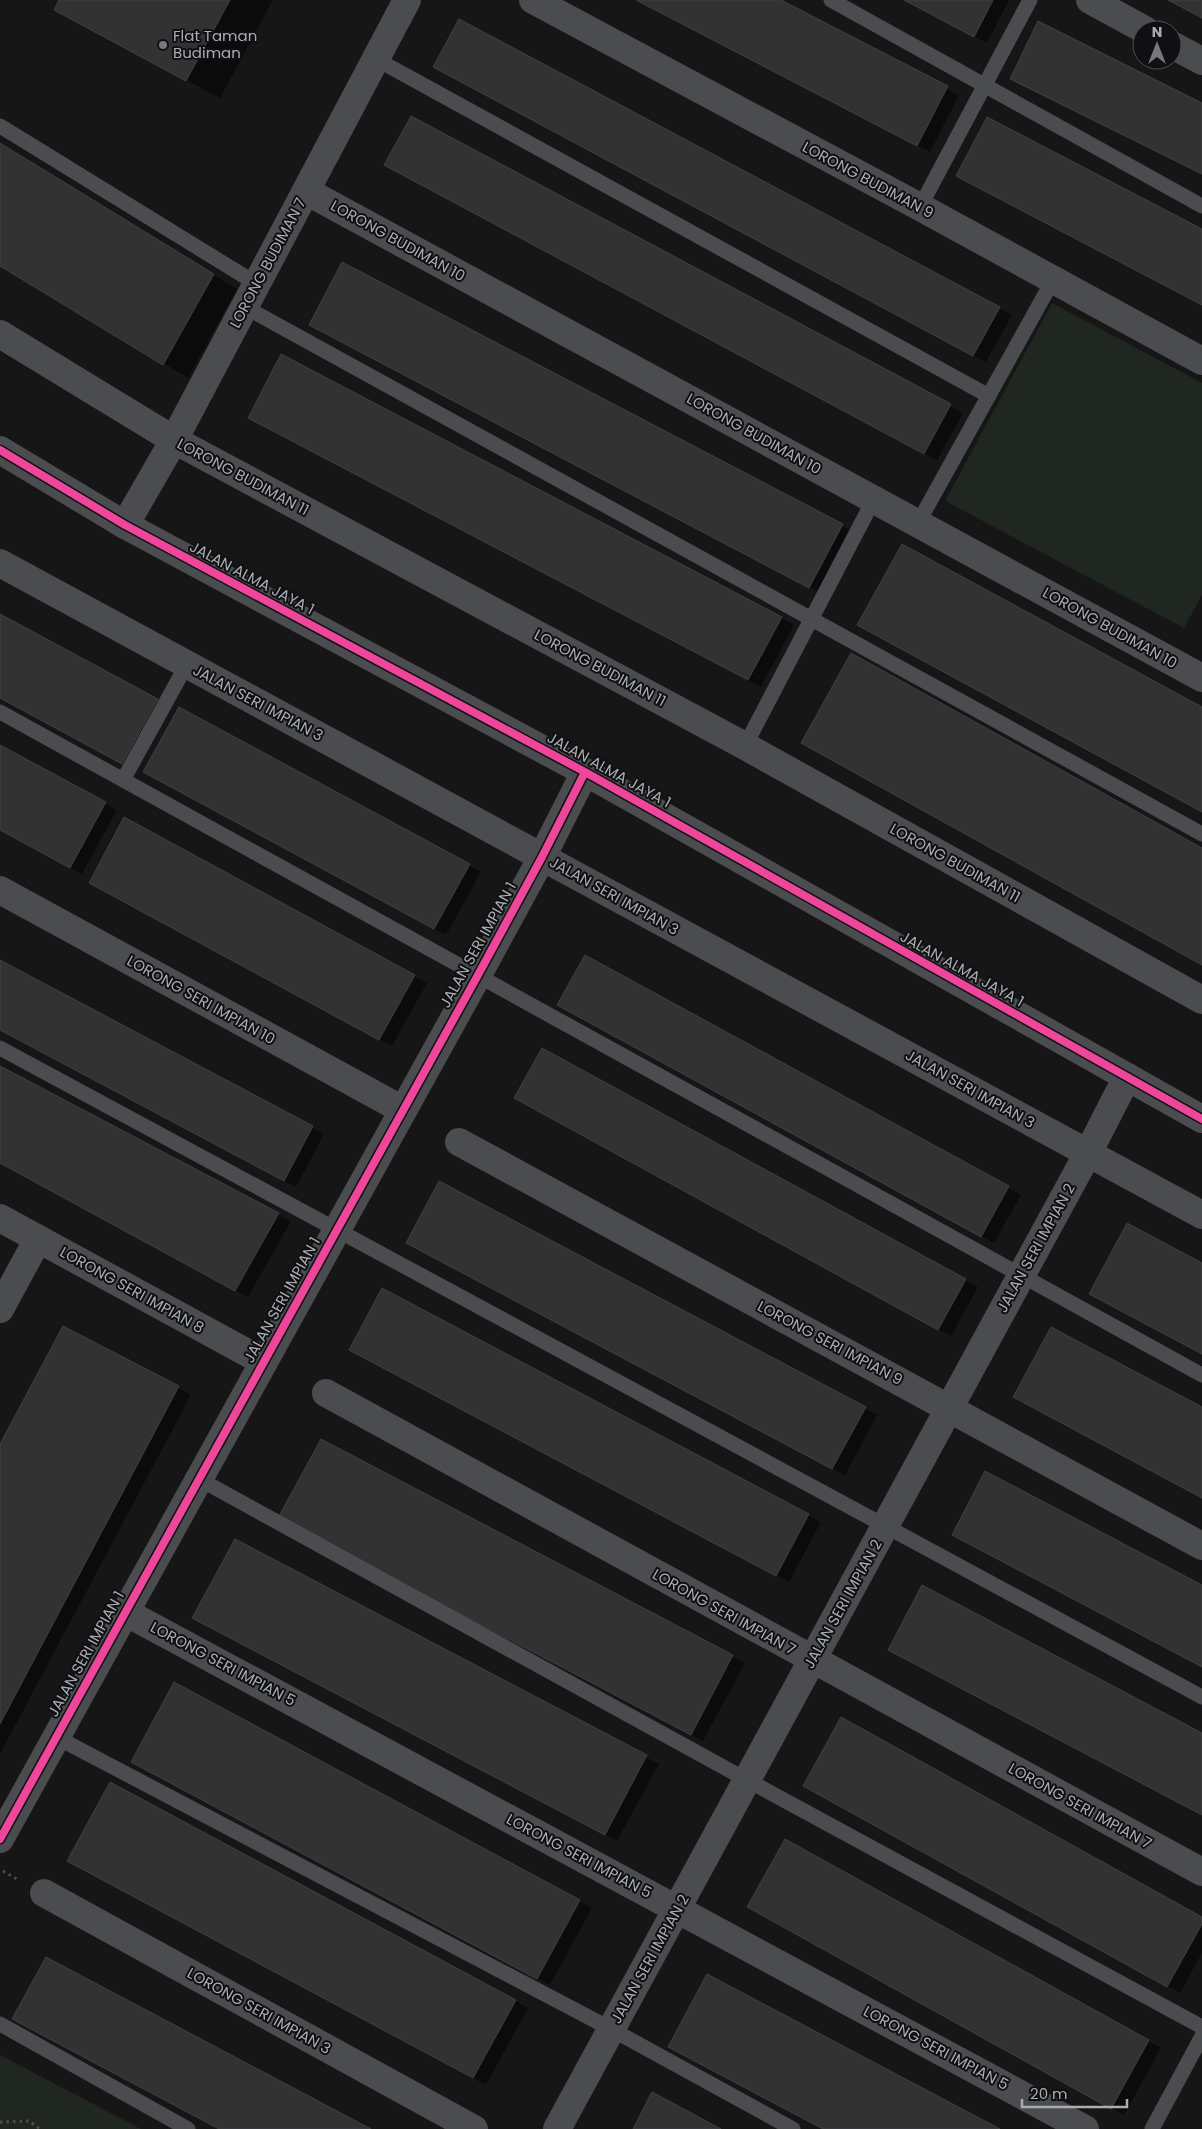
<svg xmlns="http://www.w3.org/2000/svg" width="1202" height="2129" font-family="Poppins,sans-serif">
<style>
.green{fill:#202620}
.shadow{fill:#0007}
.building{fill:#323233;stroke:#3f4042}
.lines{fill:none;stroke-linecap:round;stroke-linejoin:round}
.path{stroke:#4c4d4f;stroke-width:3;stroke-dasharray:2.5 4;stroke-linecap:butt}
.service{stroke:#4b4c4f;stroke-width:15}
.minor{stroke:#4b4c4f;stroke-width:28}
.tertiary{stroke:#4b4c4f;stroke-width:28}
.cycleway-casing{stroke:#101012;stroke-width:11}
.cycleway{stroke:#ed469a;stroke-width:8}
.poi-dot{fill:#76787d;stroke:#101012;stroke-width:2}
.labels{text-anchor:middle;stroke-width:4;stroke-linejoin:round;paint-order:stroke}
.poi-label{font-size:15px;fill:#a9adb5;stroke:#101012;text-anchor:start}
.street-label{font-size:15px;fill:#a9adb5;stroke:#101012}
</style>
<rect width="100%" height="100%" fill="#161616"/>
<path class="green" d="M1052,303L1202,383V595L1184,628L945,501Z
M0,2055L141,2129H0Z"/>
<path class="shadow" d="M61,0H273L220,98L88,28Z
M637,0H778L959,95L930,152Z
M905,0H1009L987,43Z
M447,74L999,308L1012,315L986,362Z
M411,118L963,413L937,460L398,172Z
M0,144L237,289L188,378L0,264Z
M343,264L855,533L822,594L323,332Z
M262,424L781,618L794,625L761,687Z
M0,615L170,707L135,770L0,697Z
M0,747L117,810L82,874L0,829Z
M157,779L469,865L481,872L446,935Z
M103,890L414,976L427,983L392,1046Z
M586,957L1021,1195L994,1243L571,1012Z
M0,961L324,1134L296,1187L0,1029Z
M542,1049L978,1287L951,1336L528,1105Z
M0,1067L291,1221L248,1297L0,1162Z
M420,1250L865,1408L877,1415L845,1475Z
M383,1290L821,1522L789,1582L363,1357Z
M64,1327L191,1395L0,1754V1447Z
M321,1440L745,1663L703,1741L292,1525Z
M235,1541L659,1764L617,1841L206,1625Z
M145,1768L579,1901L592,1908L550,1985Z
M817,1792L1202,1918V1953L1180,1993Z
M786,1841L1161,2048L1124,2115L761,1914Z
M81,1868L516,2001L528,2008L486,2085Z"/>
<path class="building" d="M59,0H230L186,81L54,10Z
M636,0H781L948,86L917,146Z
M904,0H993L974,37Z
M1168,0H1202V18Z
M459,19L1000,307L973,356L433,67Z
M1038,21L1202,103V174L1010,79Z
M411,116L951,404L924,454L384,165Z
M987,117L1202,229V305L956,176Z
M0,143L214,274L163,365L0,266Z
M342,262L843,524L809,588L309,325Z
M281,354L782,617L748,680L248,418Z
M902,544L1202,707V812L857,625Z
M0,614L158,699L122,764L0,698Z
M851,653L1202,848V965L801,743Z
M179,707L470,864L434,929L143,772Z
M0,745L106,802L70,868L0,830Z
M124,817L415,975L379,1040L89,883Z
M585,955L1009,1186L981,1237L557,1005Z
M0,960L313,1126L284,1181L0,1030Z
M542,1048L966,1279L938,1330L514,1098Z
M0,1066L279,1213L235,1291L0,1163Z
M439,1181L866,1407L832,1469L406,1243Z
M1127,1223L1202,1263V1354L1089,1294Z
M382,1288L809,1514L776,1576L349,1350Z
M63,1326L179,1386L0,1724V1444Z
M1051,1327L1202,1407V1498L1013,1397Z
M321,1439L733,1655L691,1735L278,1518Z
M985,1471L1202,1585V1667L952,1535Z
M235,1539L647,1755L605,1835L192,1618Z
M922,1585L1202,1733V1815L888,1650Z
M174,1682L580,1900L537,1979L131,1762Z
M841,1717L1202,1917V1924L1167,1987L803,1786Z
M110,1782L516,2000L473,2078L67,1861Z
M785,1839L1149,2040L1111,2109L747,1907Z
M46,1957L371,2129H219L12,2019Z
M707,1974L1000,2129H823L668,2047Z
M652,2092L721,2129H633Z"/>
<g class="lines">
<path class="path" d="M3,1871L17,1879
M0,2122L29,2121L40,2129"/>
<path class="service" d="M831,0L1202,206
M376,59L989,396
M0,126L257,284
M920,207L1030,0
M245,307L1202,834
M918,523L1053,280
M0,712L1202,1375
M745,746L874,499
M123,780L187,664
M0,1048L1202,1697
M199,1479L747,1780L1202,2027
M56,1737L611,2029L793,2129
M0,2024L188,2129
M1152,2129L1202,2036"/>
<path class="minor" d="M533,0L920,207L1202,361
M1090,0L1145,30
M1172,45L1202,61
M306,191L1202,678
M0,334L174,440L745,746L1202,1000
M125,525L174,440L407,0
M0,563L1202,1215
M0,890L403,1110
M459,1142L1202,1546
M0,1218L264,1362
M0,1309L38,1239
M326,1393L1202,1872
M125,1612L1085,2129
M44,1893L474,2129
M557,2129L1088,1153L1127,1077"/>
<path class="tertiary" d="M0,450L125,525L585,772L1202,1119
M0,1839L478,975L542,857L585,772"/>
<g class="cycleway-casing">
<path id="cycleway" d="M0,450L125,525L585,772L1202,1119
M0,1839L478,975L542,857L585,772"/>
</g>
<use href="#cycleway" class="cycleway"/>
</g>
<circle class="poi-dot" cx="163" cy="45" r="5"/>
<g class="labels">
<g class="poi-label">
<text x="173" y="41">Flat Taman<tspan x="173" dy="17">Budiman</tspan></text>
</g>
<g class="street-label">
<text transform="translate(868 180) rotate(28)" y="5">LORONG BUDIMAN 9</text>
<text transform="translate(398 241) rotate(29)" y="5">LORONG BUDIMAN 10</text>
<text transform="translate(268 263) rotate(-62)" y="5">LORONG BUDIMAN 7</text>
<text transform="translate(754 434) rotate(29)" y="5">LORONG BUDIMAN 10</text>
<text transform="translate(243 477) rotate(28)" y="5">LORONG BUDIMAN 11</text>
<text transform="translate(252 578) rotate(28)" y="5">JALAN ALMA JAYA 1</text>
<text transform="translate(1110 628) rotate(29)" y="5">LORONG BUDIMAN 10</text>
<text transform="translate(600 668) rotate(28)" y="5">LORONG BUDIMAN 11</text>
<text transform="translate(258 703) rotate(28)" y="5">JALAN SERI IMPIAN 3</text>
<text transform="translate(609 770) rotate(29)" y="5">JALAN ALMA JAYA 1</text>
<text transform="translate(955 863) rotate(29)" y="5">LORONG BUDIMAN 11</text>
<text transform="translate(614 896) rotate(29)" y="5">JALAN SERI IMPIAN 3</text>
<text transform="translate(478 945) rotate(-61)" y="5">JALAN SERI IMPIAN 1</text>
<text transform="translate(962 969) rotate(29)" y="5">JALAN ALMA JAYA 1</text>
<text transform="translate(201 1000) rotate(29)" y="5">LORONG SERI IMPIAN 10</text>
<text transform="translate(970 1089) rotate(29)" y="5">JALAN SERI IMPIAN 3</text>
<text transform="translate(1036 1248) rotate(-61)" y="5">JALAN SERI IMPIAN 2</text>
<text transform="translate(132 1290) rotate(29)" y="5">LORONG SERI IMPIAN 8</text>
<text transform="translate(282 1300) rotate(-61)" y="5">JALAN SERI IMPIAN 1</text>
<text transform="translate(830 1343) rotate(28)" y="5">LORONG SERI IMPIAN 9</text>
<text transform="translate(843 1604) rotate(-61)" y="5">JALAN SERI IMPIAN 2</text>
<text transform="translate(724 1612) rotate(29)" y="5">LORONG SERI IMPIAN 7</text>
<text transform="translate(86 1654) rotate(-61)" y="5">JALAN SERI IMPIAN 1</text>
<text transform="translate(223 1664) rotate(28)" y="5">LORONG SERI IMPIAN 5</text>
<text transform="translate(1080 1806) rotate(29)" y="5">LORONG SERI IMPIAN 7</text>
<text transform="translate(579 1856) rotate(28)" y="5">LORONG SERI IMPIAN 5</text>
<text transform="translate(650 1959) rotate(-61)" y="5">JALAN SERI IMPIAN 2</text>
<text transform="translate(259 2011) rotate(29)" y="5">LORONG SERI IMPIAN 3</text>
<text transform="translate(936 2048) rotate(28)" y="5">LORONG SERI IMPIAN 5</text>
</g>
</g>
<g transform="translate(1157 45)"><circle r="24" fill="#101012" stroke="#4d4f53"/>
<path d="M0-4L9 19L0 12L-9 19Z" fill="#76787d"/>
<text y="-8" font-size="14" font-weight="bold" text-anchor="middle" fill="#a9adb5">N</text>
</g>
<path d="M1022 2099v8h105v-8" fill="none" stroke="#a9adb5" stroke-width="2.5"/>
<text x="1030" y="2099" font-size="15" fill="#a9adb5" stroke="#101012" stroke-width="4" paint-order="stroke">20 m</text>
</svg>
